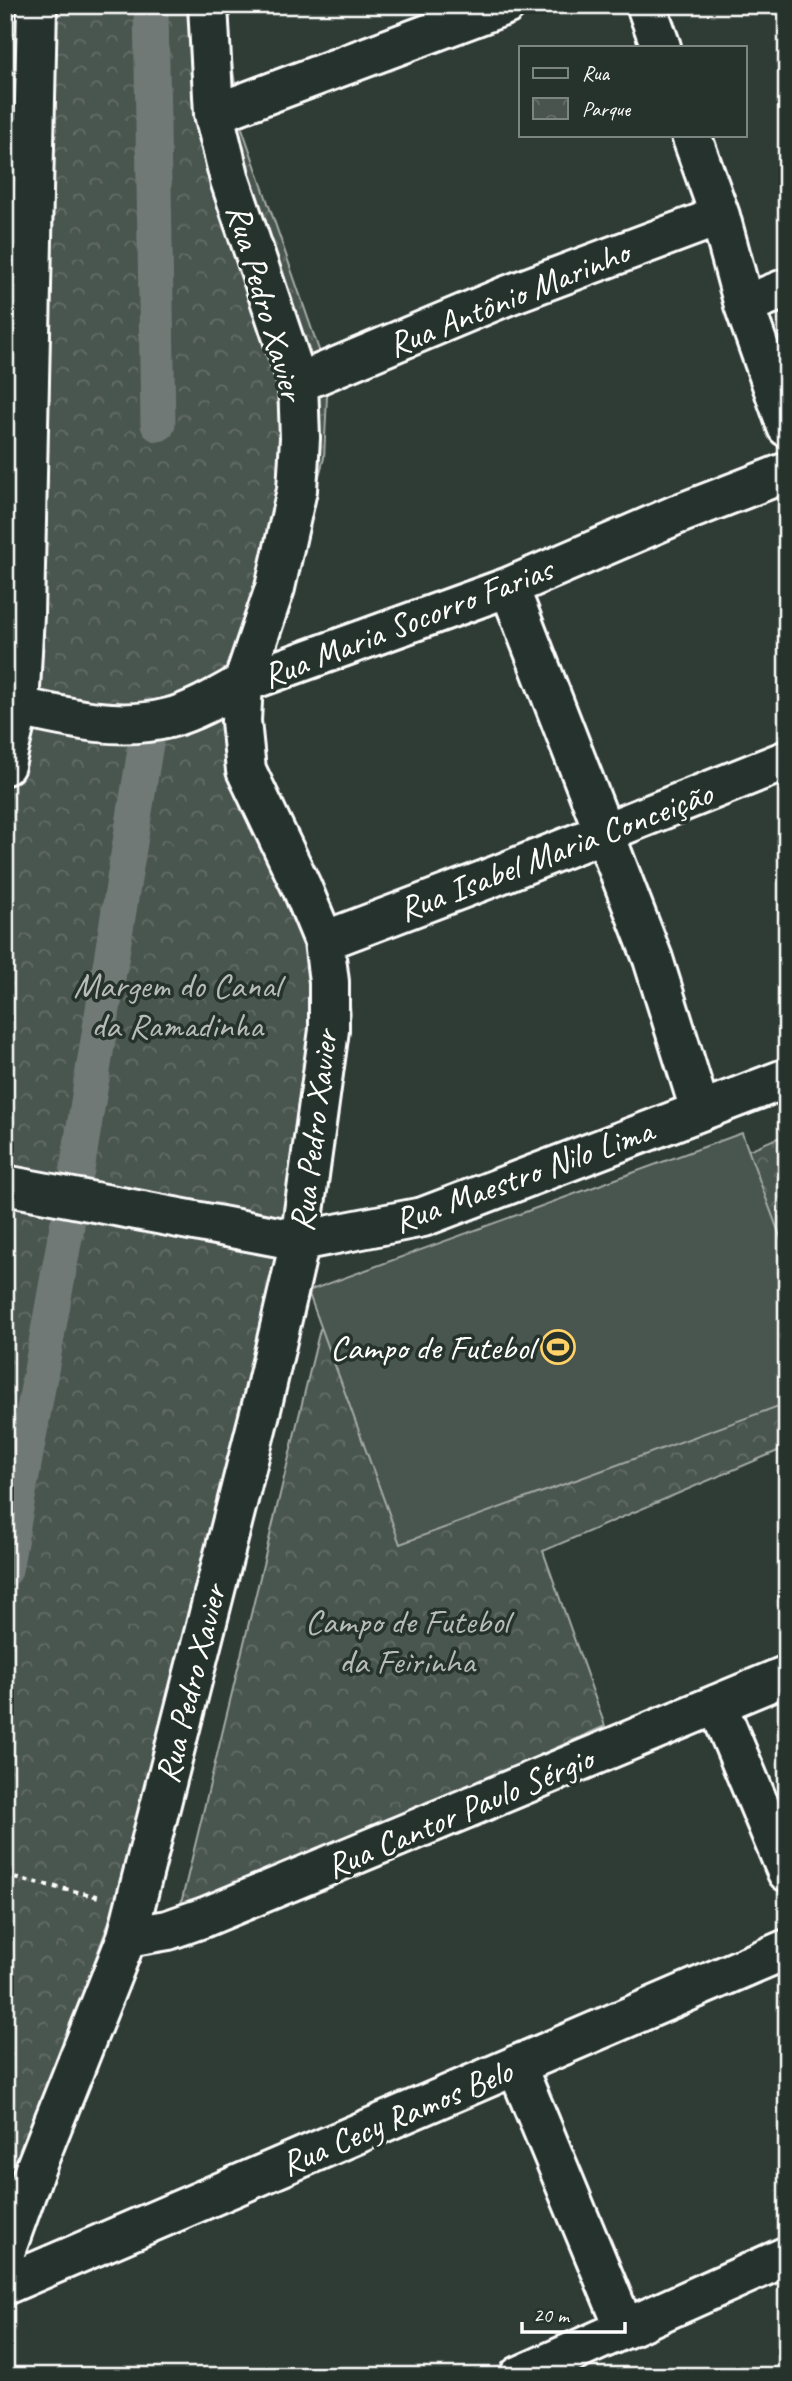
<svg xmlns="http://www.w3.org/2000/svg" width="792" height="2381" font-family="Caveat,sans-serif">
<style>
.grass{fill:url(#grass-dots);stroke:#a4aaa7;stroke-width:2}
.park{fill:url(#park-crowns);stroke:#a4aaa7;stroke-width:2}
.garden{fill:#4a544f;stroke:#a4aaa7;stroke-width:2}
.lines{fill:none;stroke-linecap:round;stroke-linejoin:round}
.canal{stroke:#707975;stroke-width:35}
.minor-casing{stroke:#fff;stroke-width:44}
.path{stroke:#fff;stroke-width:4.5;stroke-dasharray:5 5;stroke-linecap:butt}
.minor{stroke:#26332d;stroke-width:38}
.labels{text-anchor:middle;stroke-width:7;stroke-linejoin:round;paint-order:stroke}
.street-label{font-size:35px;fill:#fff;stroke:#26332d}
.park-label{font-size:35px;fill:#b7bbb9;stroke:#26332d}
.poi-label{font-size:35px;fill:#fff;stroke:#26332d;text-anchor:end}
</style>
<defs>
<pattern id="grass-dots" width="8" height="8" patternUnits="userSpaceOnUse" patternTransform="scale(1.75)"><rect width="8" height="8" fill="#4a544f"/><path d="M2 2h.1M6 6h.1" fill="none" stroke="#656e69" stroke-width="1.8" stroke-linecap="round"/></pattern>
<pattern id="park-crowns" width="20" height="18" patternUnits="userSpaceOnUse" patternTransform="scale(1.75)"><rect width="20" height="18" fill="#4a544f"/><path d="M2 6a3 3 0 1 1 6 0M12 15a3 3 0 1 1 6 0" fill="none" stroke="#656e69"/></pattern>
</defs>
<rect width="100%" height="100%" fill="#2f3b35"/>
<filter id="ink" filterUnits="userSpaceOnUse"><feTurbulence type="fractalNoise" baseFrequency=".0143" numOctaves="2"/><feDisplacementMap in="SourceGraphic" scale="14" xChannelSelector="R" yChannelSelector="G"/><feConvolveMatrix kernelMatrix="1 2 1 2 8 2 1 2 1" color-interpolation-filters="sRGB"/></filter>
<g filter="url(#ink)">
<path class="grass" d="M5,5H26L17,467L5,439Z"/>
<path class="park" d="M46,5H228L230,51L242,128L328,376L324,458L253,715L260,781L343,947L351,1014L304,1232L5,1174V683Z
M787,1134V1447L543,1551L605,1726L178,1916L320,1329Z
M5,1207L281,1254L114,1908L5,2207Z"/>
<path class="garden" d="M742,1133L787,1255V1403L400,1544L308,1291Z"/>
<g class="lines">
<path class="canal" d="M151,5L158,424
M77,1170L149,725
M5,1570L67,1226"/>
<g class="minor-casing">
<path id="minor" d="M646,5L661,47
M214,114L506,5
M691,135L720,216L744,305L787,427
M744,305L787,288
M298,383L506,296L720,216
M509,587L653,959L700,1110
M19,707C68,718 119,731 169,718C195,711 220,696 243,683L509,587L676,515L787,472
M5,765L19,707L24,615L37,5
M324,941L485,880L787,760
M5,1185L300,1241L423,1217L787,1078
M717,1704L787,1872
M127,1937L168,1930L205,1917L787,1675
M516,2065L625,2329
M5,2252L35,2169L127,1937L262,1405L300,1241L329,1030V982L324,941L302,888L246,770L241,721L243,683L275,588L297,490L300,438L298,383L230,180L214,114L208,5
M5,2285L787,1949
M519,2376L787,2256"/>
</g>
<path class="path" d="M5,1876L100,1897"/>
<use href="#minor" class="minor"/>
</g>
</g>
<defs>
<g id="stadium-ring" transform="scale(1.75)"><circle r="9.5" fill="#26332d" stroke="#ffd166" stroke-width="1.5"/><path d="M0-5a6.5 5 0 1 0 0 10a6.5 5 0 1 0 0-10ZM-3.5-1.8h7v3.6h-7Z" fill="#ffd166"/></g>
</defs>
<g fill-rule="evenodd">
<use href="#stadium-ring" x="558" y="1347"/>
</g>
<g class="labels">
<g class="street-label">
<text transform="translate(508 298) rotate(-22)" y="12">Rua Antônio Marinho</text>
<text transform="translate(266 302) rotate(74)" y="12">Rua Pedro Xavier</text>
<text transform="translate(407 622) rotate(-21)" y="12">Rua Maria Socorro Farias</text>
<text transform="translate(555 851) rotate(-21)" y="12">Rua Isabel Maria Conceição</text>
<text transform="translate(313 1131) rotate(-83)" y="12">Rua Pedro Xavier</text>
<text transform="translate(523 1175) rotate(-20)" y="12">Rua Maestro Nilo Lima</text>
<text transform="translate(190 1684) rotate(-76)" y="12">Rua Pedro Xavier</text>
<text transform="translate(459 1812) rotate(-23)" y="12">Rua Cantor Paulo Sérgio</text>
<text transform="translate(396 2117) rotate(-23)" y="12">Rua Cecy Ramos Belo</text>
</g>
<g class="park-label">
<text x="177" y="997">Margem do Canal<tspan x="177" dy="40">da Ramadinha</tspan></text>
<text x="407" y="1633">Campo de Futebol<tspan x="407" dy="40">da Feirinha</tspan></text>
</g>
<g class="poi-label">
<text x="534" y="1359">Campo de Futebol</text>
</g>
</g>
<rect width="792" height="2381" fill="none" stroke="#26332d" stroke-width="28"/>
<rect x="14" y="14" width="764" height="2353" fill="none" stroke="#fff" stroke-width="2.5" filter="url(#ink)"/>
<rect x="519" y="46" width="228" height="91" fill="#26332d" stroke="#7d8581" stroke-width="2"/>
<rect x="533" y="68" width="35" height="10" fill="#26332d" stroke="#7d8581" stroke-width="2"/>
<text x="582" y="80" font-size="21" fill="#ffffff">Rua</text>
<rect x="533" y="98" width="35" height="21" fill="url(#park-crowns)" stroke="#7d8581" stroke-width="2"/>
<text x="582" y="116" font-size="21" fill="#ffffff">Parque</text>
<path d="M522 2322v10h103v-10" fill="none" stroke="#ffffff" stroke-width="3.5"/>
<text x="533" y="2322" font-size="21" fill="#ffffff" stroke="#26332d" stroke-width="5" paint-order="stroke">20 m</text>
</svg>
